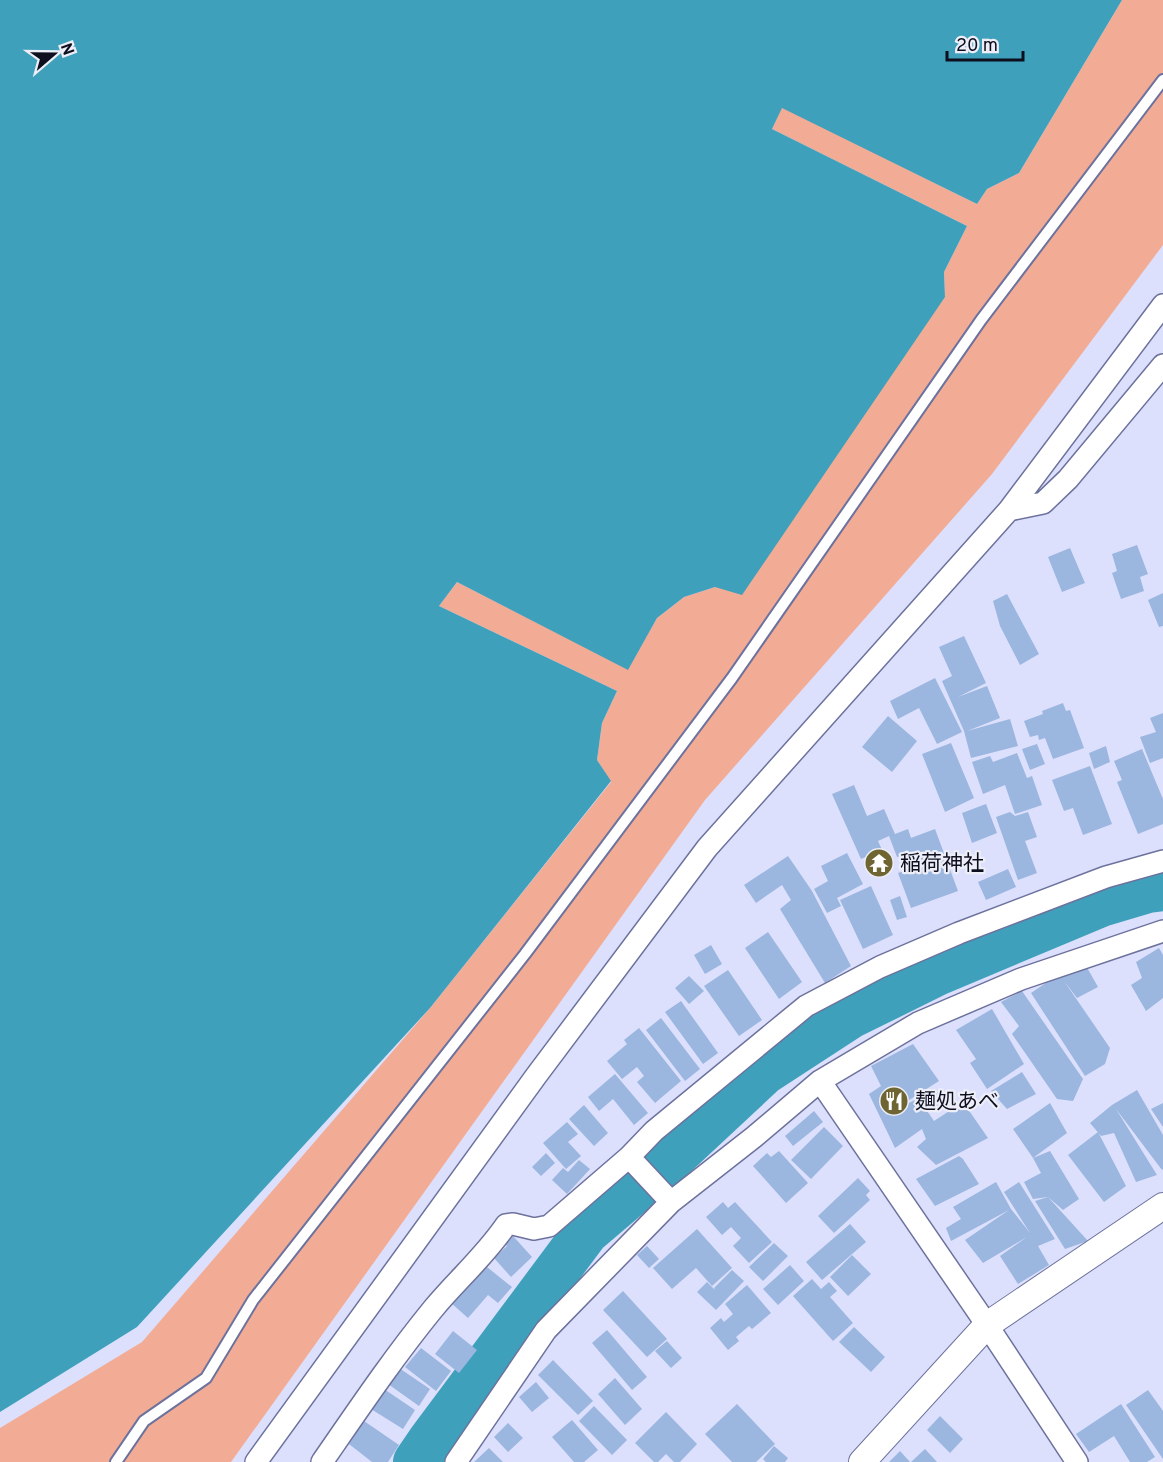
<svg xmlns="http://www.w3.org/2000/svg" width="1163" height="1462" font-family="Overpass,'Noto Sans JP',sans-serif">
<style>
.green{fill:#f2ac95}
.water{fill:#3ea0bb}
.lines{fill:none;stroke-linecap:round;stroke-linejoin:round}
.river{stroke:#3ea0bb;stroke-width:46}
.building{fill:#9bb6df}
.service-casing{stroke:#6d729d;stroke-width:14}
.minor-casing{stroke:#6d729d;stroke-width:24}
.tertiary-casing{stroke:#6d729d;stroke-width:28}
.service{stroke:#fff;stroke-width:10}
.minor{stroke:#fff;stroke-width:21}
.tertiary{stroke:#fff;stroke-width:26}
.labels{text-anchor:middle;stroke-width:4.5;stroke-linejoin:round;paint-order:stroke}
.poi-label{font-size:21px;fill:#0d0f1f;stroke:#edeef8;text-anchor:start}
</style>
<rect width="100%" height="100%" fill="#dce0fd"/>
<path class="green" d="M1122,0H1163V245L992,474L705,800L231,1462H0V1428L142,1342L430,1008L611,782L597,760L602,723L617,691L439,606L457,582L628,669L657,618L684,597L715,587L945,297L944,272L967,226L772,129L782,107L977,204L987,189L1019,173Z"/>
<path class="water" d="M0,0H1122L1019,173L987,189L977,204L782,108L772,129L967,226L944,272L945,297L742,595L715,587L684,597L657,618L628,670L457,582L439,606L617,691L602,723L597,760L611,781L430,1008L137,1327L0,1412Z"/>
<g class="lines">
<path class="river" d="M416,1462L431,1440L586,1232L660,1169L764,1072L850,1016L939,972L1101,904L1148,890L1163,888"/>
</g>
<path class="building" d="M1137,545L1148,574L1140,577L1144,591L1121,599L1112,573L1117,571L1112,554Z
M1070,548L1085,583L1062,592L1048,557Z
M1163,593V626L1159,627L1148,600Z
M1007,594L1039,654L1020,665L1000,626L993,601Z
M964,636L986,683L958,697L987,686L1000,718L967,731L1010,719L1018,746L971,758L964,731L942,681L952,676L939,647Z
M935,678L962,732L937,744L919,708L898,719L890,701Z
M1063,703L1066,711L1070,710L1084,748L1053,759L1045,738L1039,740L1038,735L1030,737L1024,721L1043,714L1042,711Z
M1163,713V758L1150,763L1140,737L1156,732L1150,718Z
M888,716L917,741L892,772L862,747Z
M951,743L974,798L945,812L922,754Z
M1037,744L1045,764L1030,770L1022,749Z
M1106,746L1110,762L1094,769L1089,753Z
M1142,749L1163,799V824L1138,834L1117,782L1122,780L1114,761Z
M1017,753L1027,778L1032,776L1042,805L1015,814L1005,785L983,794L972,762L990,756L993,762Z
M1090,766L1112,824L1083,835L1073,808L1064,811L1052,780Z
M854,785L867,816L884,809L895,834L908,829L911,838L935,829L958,891L911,908L898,873L916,867L911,852L897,857L889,836L878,841L882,850L861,859L832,794Z
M986,804L997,833L972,843L962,813Z
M1010,812L1015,816L1028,812L1037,837L1025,841L1037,873L1018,880L996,817Z
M847,853L863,884L837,898L841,906L827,913L814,889L828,881L821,866Z
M788,856L812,891L851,966L825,983L780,909L791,900L782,885L756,903L744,885Z
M1008,869L1016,887L986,900L978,882Z
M871,886L893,935L863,949L840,900Z
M900,896L907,917L897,920L890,900Z
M768,932L802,982L779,999L745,948Z
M711,945L722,964L705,974L694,955Z
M1159,948L1163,955V998L1146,1011L1131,985L1142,978L1136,962Z
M1085,964L1098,987L1077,998L1064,981L1110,1048L1105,1064L1085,1076L1031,993L1059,974L1061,977Z
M728,970L762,1020L739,1036L704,986Z
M689,976L704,991L689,1004L675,988Z
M1022,991L1083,1079L1073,1101L1057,1099L1012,1034L1019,1026L1001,1002Z
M681,1001L718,1053L703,1064L665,1012Z
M992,1009L1024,1064L987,1089L970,1063L976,1059L956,1030Z
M661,1018L700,1069L685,1081L646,1030Z
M639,1028L681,1081L655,1103L637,1082L644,1076L637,1067L622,1079L607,1061L627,1044L624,1040Z
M913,1044L939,1081L884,1116L936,1089L943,1102L929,1111L921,1102L934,1121L963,1102L988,1138L936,1165L917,1147L926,1139L922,1129L895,1148L869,1094L881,1086L871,1066Z
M1022,1072L1036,1094L1007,1109L991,1091Z
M615,1074L648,1113L634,1125L613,1099L599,1111L588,1097Z
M1137,1090L1163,1135V1169L1162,1170L1116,1109L1157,1175L1136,1182L1114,1133L1101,1136L1090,1123L1112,1105Z
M1050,1103L1067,1133L1033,1158L1013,1129Z
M1163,1103V1127L1151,1109Z
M584,1105L608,1133L594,1146L569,1119Z
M814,1111L823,1122L793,1146L785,1136Z
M567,1122L578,1134L568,1142L581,1156L566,1169L543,1143Z
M824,1127L843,1146L811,1179L791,1160Z
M1098,1132L1126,1186L1104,1202L1068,1155Z
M779,1151L808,1183L786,1203L753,1166L767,1153L771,1157Z
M1050,1151L1079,1199L1063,1210L1048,1197L1033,1199L1024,1182L1041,1173L1033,1158Z
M546,1153L555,1163L541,1176L532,1167Z
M959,1156L963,1159L979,1184L935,1206L916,1179Z
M579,1160L590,1169L567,1194L552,1180L563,1168L568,1172Z
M858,1178L870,1191L866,1195L870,1200L834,1233L818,1216Z
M996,1182L1011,1209L1030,1233L1004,1192L1019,1182L1055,1239L1038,1246L1049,1265L1018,1284L1000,1256L1027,1237L983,1263L965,1240L1009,1210L951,1241L946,1228L961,1219L953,1207Z
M1048,1197L1088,1241L1065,1249L1035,1201Z
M723,1202L728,1208L735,1202L772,1242L749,1263L733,1246L741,1238L731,1227L722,1235L706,1217Z
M850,1224L866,1242L822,1280L806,1262Z
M697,1229L732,1268L712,1286L696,1268L672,1289L653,1268Z
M513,1236L532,1257L511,1277L494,1258L507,1246L505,1244Z
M774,1243L788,1256L763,1281L749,1267Z
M647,1246L659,1259L649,1268L637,1255Z
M852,1255L871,1274L848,1296L830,1277Z
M482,1263L512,1287L498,1303L488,1295L468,1318L450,1302Z
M790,1265L804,1281L778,1305L763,1289Z
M732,1270L744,1281L716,1310L697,1292L707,1282L715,1290L714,1288Z
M812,1279L821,1289L829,1282L837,1291L830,1297L853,1323L833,1341L793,1296Z
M747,1285L771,1313L752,1329L749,1326L736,1337L739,1341L728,1350L710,1328L721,1318L724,1322L733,1314L725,1304Z
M623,1291L667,1339L647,1357L603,1310Z
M854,1327L885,1357L871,1372L839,1342Z
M607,1330L647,1377L632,1390L592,1343Z
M453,1331L477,1350L459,1373L435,1354Z
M667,1341L682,1358L671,1368L655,1351Z
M421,1348L451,1371L436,1391L405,1367Z
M553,1360L593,1401L578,1415L538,1375Z
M399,1368L430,1389L419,1406L388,1384Z
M615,1378L642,1409L625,1425L598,1394Z
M536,1382L549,1398L532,1412L519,1397Z
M384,1389L415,1410L403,1429L371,1409Z
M1148,1390L1163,1411V1459L1126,1405Z
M737,1404L775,1444L756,1462H732L705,1434Z
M1121,1404L1155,1457L1147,1462H1130L1114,1436L1089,1452L1076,1434Z
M594,1406L627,1440L612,1455L579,1421Z
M666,1412L697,1444L680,1462H674L666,1454L658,1462H654L635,1443Z
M940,1416L963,1439L950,1453L927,1430Z
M572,1420L598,1450L584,1462H574L552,1437Z
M364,1421L399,1445L388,1462H372L349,1444Z
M508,1423L523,1438L508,1452L494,1437Z
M774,1446L788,1458L785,1462H766L763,1459Z
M489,1448L503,1462H474Z
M925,1449L937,1462H911Z
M900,1451L910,1462H889Z"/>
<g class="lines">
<g class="service-casing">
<path id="service" d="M116,1462L144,1421L206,1378L253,1300L525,954L732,678L981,320L1163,80"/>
</g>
<g class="minor-casing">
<path id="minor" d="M1009,510L1043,503L1068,479L1163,365
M820,1081L987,1325L1077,1462
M629,1157L671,1202
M256,1462L536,1076L707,848L1009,510L1163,305
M322,1462C358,1410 393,1358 433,1309C457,1280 485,1256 506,1225L513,1224L534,1229L549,1226L629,1157L654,1131L806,1006L880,967L959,933L1106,877L1163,861
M456,1462L546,1330L671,1202L754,1137L820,1081L918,1023L1021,979L1163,931"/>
</g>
<g class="tertiary-casing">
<path id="tertiary" d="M862,1462L987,1325L1163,1206"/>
</g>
<use href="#service" class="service"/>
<use href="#minor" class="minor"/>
<use href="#tertiary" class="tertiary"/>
</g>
<defs>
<g id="temple-disc" transform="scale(1.5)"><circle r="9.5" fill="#6f6532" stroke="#edeef8"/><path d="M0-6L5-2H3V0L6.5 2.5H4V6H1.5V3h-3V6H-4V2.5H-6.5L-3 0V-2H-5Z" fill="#fff"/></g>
<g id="restaurant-disc" transform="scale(1.5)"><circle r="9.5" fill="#6f6532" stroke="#edeef8"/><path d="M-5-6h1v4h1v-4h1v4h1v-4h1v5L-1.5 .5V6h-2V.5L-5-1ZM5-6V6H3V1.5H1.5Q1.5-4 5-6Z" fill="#fff"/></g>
</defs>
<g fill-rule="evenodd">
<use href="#temple-disc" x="879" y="863"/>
<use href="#restaurant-disc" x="894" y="1101"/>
</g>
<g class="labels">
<g class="poi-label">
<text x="900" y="870">稲荷神社</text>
<text x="915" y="1108">麺処あべ</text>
</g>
</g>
<g transform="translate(54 54) rotate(70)" stroke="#edeef8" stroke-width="4.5" paint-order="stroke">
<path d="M0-4.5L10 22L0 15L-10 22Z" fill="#0d0f1f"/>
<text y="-9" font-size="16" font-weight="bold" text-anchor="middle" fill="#0d0f1f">N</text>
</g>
<path d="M947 51v9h76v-9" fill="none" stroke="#0d0f1f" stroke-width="3"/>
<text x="956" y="51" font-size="18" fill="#0d0f1f" stroke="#edeef8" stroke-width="4.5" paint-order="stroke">20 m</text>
</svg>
